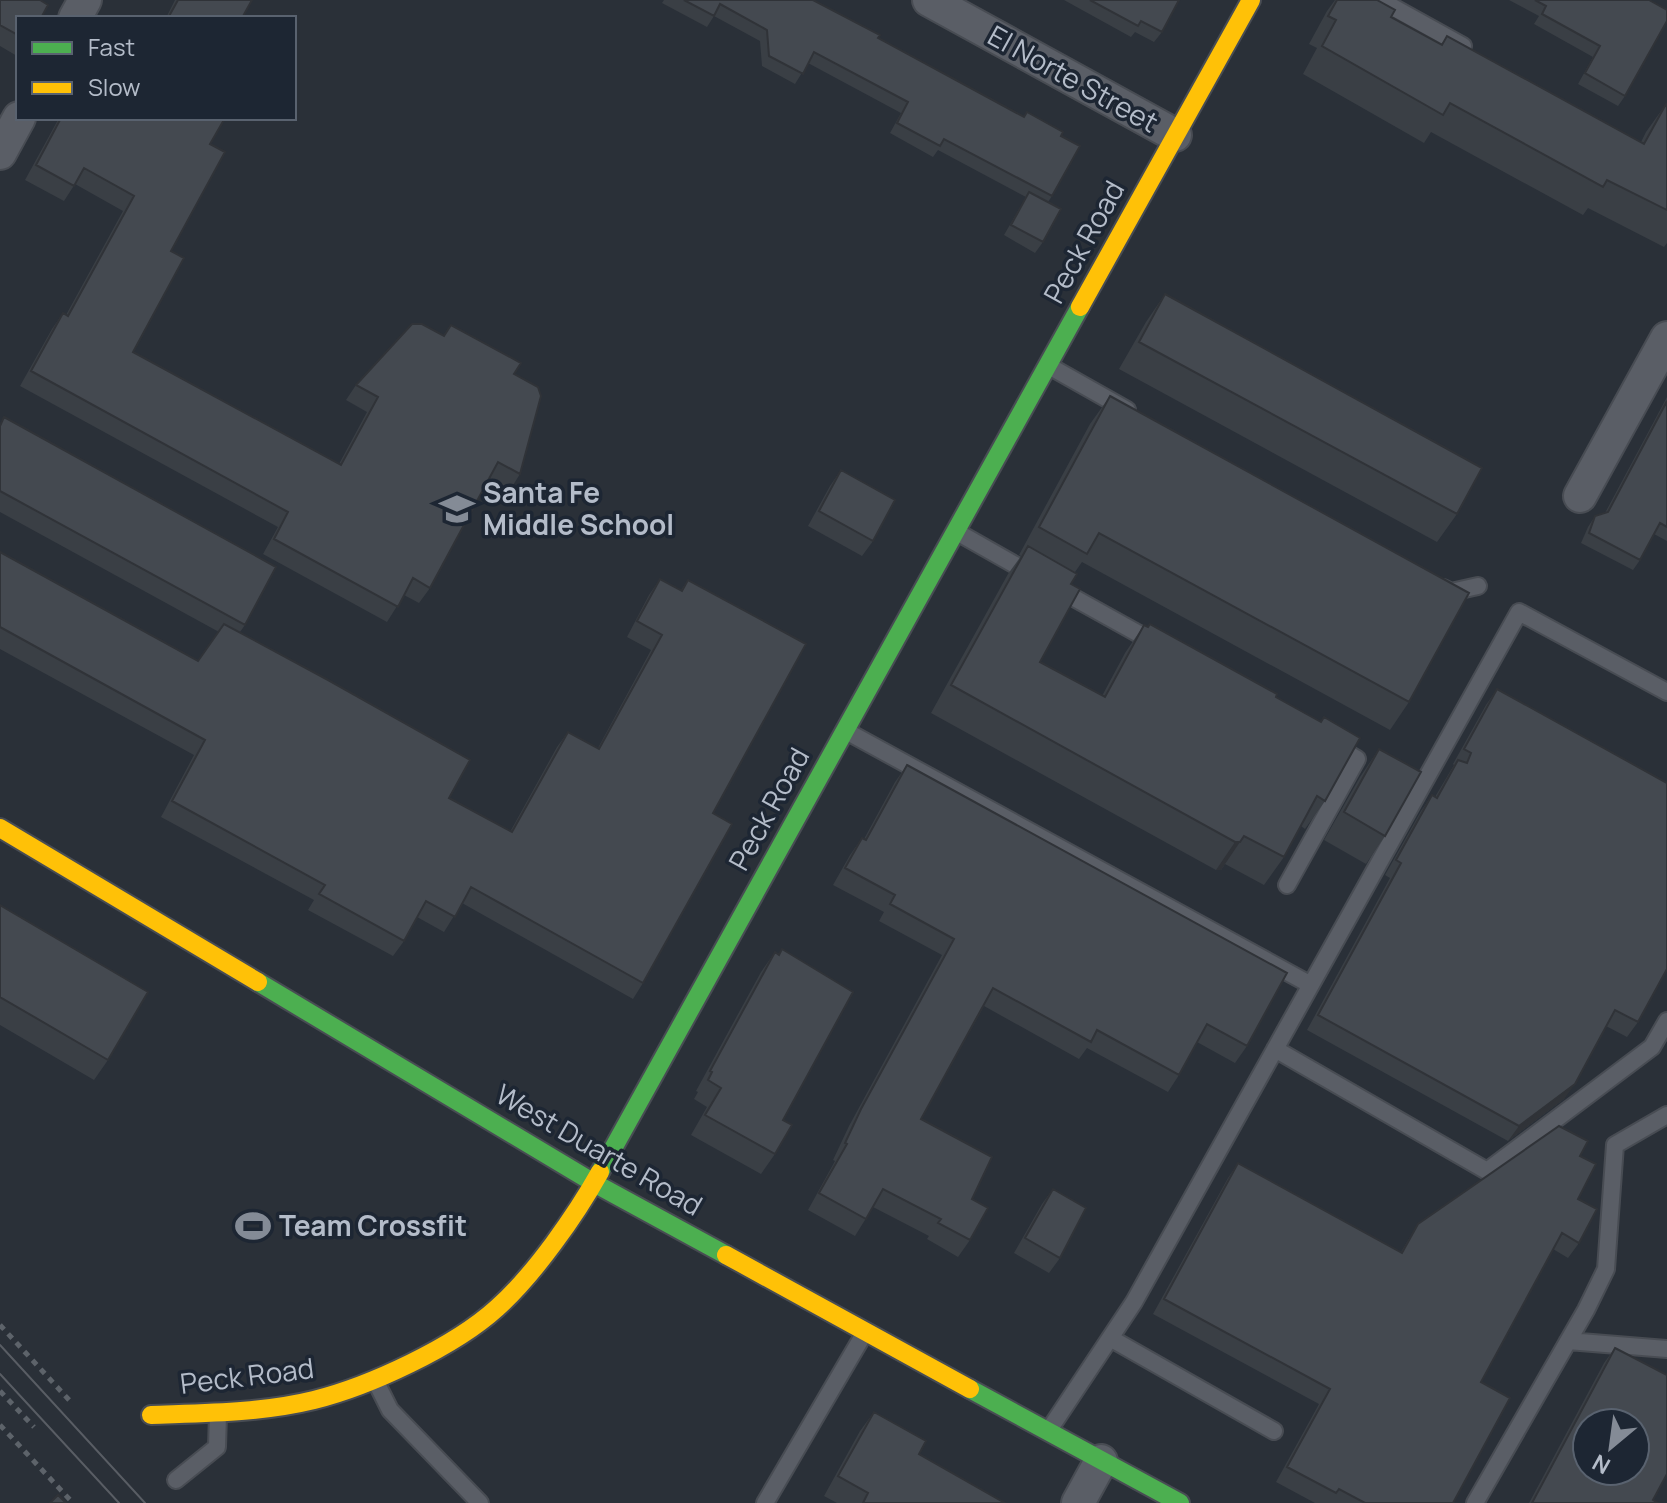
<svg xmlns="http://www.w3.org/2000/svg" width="1667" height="1503" font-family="Manrope,sans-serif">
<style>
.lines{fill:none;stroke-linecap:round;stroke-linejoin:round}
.lane-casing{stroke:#484c53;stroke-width:20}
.street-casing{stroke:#484c53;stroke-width:36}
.fast-casing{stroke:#484c53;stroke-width:22}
.slow-casing{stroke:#484c53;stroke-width:22}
.path{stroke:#5d636a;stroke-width:5;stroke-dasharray:6 6;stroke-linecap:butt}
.lane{stroke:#5a5e66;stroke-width:16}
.street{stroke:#5a5e66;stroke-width:32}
.fast{stroke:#4caf50;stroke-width:18}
.slow{stroke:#ffc107;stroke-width:18}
.tram{stroke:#595d64;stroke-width:2}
.wall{fill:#3a3f45}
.shaded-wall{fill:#303338}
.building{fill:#444950;stroke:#303338;stroke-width:2;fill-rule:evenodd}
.labels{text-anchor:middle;stroke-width:7;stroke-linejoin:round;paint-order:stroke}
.street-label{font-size:28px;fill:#b4bcc9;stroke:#1d2633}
.poi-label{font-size:28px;font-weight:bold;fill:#b4bcc9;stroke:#1d2633;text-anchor:start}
</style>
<rect width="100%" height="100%" fill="#2a3038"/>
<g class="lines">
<g class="lane-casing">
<path id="lane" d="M1380,0L1463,46
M1049,366L1127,410
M957,532L1031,574
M1443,588L1451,592L1478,586
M1058,589L1157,644
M846,731L1311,985
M1287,885L1357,759L1333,745
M1275,1049L1487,1171L1652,1047L1667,1021
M1110,1338L1274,1431
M1568,1341L1667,1349
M376,1382L390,1410L480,1503
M1049,1430L1134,1302L1519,612L1667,692
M176,1480L217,1447L218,1414
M765,1503L864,1334
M1475,1503L1586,1310L1606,1269L1615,1145L1667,1115"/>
</g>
<g class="street-casing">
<path id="street" d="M929,0L1175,135
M75,18L85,0
M0,153L19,118
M1580,496L1667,338
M1078,1503L1101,1461"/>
</g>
<g class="fast-casing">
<path id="fast" d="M258,982L594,1183L726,1255
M600,1172L1080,307
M970,1389L1180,1503"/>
</g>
<g class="slow-casing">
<path id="slow" d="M1080,307L1251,0
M0,828L258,982
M726,1255L970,1389
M151,1415C205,1413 261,1413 314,1400C370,1386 454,1347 497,1308C534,1275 576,1215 600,1172"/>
</g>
<path class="path" d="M0,1325L70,1401
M0,1391L34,1427
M0,1425L73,1503"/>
<use href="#lane" class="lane"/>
<use href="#street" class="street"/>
<use href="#fast" class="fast"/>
<use href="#slow" class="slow"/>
<path class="tram" d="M0,1345L145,1503
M0,1374L119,1503"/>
</g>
<path class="wall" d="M0,0L18,18L17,56L0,46Z
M175,0H252L242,18H166Z
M664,0H813L878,38L1061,136L1052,196L1048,202L1043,242L1035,253L1004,235L1026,197L938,150L933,157L890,133L901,113L808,63L795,84L762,66L760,41L714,16L707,27L662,3Z
M1064,0H1179L1162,32L1154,42L1135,32L1131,37Z
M1335,0H1377L1391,17L1441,45L1447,36L1641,142L1646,132L1666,104L1667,105V243L1664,247L1588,208L1583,215L1431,132L1424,143L1303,74L1317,48L1309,44L1327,11Z
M1509,0H1649L1625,96L1618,106L1578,84L1593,57L1534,24L1539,16Z
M59,118H225L210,144L133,352L339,464L367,412L346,400L356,385L443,336L451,325L514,374L520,474L510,490L489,478L430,588L419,603L404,595L387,622L263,554L278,527L20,386L52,329L63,313L66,315L123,211L75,184L64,201L25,180Z
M1165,294L1457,514L1437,542L1119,369L1146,322Z
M1110,396L1409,702L1390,730L1082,562L1075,572L1040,662L1102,696L1125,653L1144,625L1321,722L1324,717L1325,801L1305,829L1301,826L1284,857L1264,885L1225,864L1221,870H1216L931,713L1008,574L1021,556L1019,555L1090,424Z
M1667,397V541L1654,534L1640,560L1633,570L1581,543L1588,527L1595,516L1605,513Z
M4,417L245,625L240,632L449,798L510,832L557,747L568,732L598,748L651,650L627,637L649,595L660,579L681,590L688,580L713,813L643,983L633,999L462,903L444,932L417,917L404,941L393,956L308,910L314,900L161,817L194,755L0,649V552L198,661L219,632L0,512V424Z
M841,470L873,541L862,556L808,526L830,486Z
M1497,689L1638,1022L1627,1037L1606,1026L1564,1099L1508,1141L1307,1030L1390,878L1385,875L1421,811L1432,795L1435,797L1454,765L1453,764L1486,705Z
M1379,749L1385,836L1366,864L1324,840L1360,777Z
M907,765L1247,1046L1235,1063L1197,1042L1179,1075L1168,1092L1087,1048L1079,1059L984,1006L921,1119L972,1199L970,1240L958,1257L927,1239L929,1236L873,1207L855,1236L808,1210L835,1161L833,1160L849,1126L942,955L879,921L884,912L833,885L850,855L862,838L864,839L895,782Z
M0,905L108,1060L94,1080L0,1025Z
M775,952L783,1120L775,1154L761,1174L691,1135L707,1107L694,1099L698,1092L696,1091L761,972Z
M1580,1156L1578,1199L1579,1243L1568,1258L1553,1249L1481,1382L1453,1503H1315L1276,1482L1319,1404L1153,1314L1228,1178L1238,1163L1401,1252L1418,1224Z
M1053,1189L1060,1258L1049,1273L1014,1253L1042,1204Z
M1615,1348L1653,1500L1658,1503H1529L1604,1363Z
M874,1412L919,1454L1005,1503H837L824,1496L860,1431Z"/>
<path class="shaded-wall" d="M1235,842H1240L1221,870H1216Z
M1575,1084L1564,1099L1508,1141L1519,1126Z"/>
<path class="building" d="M0,0H40L48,5L41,18H18V35L0,25Z
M178,0H252L242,18H168Z
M684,0H813L880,35L878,38L1024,117L1027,112L1063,132L1061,136L1080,146L1052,196L944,139L940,146L897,123L908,102L814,52L803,74L769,56L767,30L720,4L714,16Z
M1090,0H1179L1162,32L1141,21L1138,26Z
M1337,0H1377L1395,10L1391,17L1442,45L1447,36L1644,144L1666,104L1667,105V210L1607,180L1603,187L1450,103L1443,115L1322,46L1336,20L1328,16Z
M1535,0H1649L1667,10V21L1625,96L1585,73L1600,46L1542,14L1546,6Z
M61,118H225L210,144L225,152L171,251L184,258L133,352L341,465L378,397L356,385L412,324H422L444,336L451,325L521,363L514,374L538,387L541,396L520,474L498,462L430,588L413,578L398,607L274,539L288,512L31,371L63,313L68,316L134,196L84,168L74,186L36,165Z
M1029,192L1061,209L1043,242L1011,225Z
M1165,294L1482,468L1457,514L1139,342Z
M1110,396L1469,593L1409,702L1099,533L1087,554L1039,527Z
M1667,401V527L1660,523L1640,560L1589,533L1595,516L1608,512Z
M4,417L276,567L245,625L0,491V426Z
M841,470L895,500L873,541L819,511Z
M1028,546L1077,574L1071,584L1080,589L1040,662L1105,697L1144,625L1148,627L1150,624L1277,694L1276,697L1321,722L1324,717L1360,738L1325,801L1317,796L1284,857L1244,836L1240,842H1235L951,685Z
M0,552L198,661L224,624L328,680L470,760L449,798L512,832L568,732L599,749L662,635L637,621L660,579L682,591L688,580L806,644L713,813L732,824L643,983L471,887L455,917L426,901L404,941L319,894L325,885L172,801L205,740L0,627Z
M1497,689L1667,783V969L1638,1022L1615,1010L1575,1084L1519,1126L1318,1015L1401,863L1396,860L1432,795L1437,798L1458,760L1467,763L1471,753L1464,749Z
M1379,749L1421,772L1385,836L1344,812Z
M907,765L1287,973L1247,1046L1207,1024L1179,1075L1097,1030L1091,1042L993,988L921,1119L992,1157L972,1199L988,1208L970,1240L938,1223L941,1219L883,1189L866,1219L819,1193L847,1144L845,1143L861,1109L954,939L890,904L895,895L845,868L862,838L866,840Z
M0,905L148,992L108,1060L0,997Z
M782,949L853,992L783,1120L792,1125L775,1154L705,1115L721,1088L708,1080L712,1072L710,1071L775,952L779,955Z
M1559,1126L1588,1141L1580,1156L1596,1164L1578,1199L1597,1209L1579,1243L1562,1233L1481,1382L1510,1398L1453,1503H1365L1339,1489L1336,1493L1287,1467L1330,1389L1164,1299L1238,1163L1402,1253L1418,1224Z
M1053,1189L1086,1208L1060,1258L1025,1238Z
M1615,1348L1667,1375V1474L1653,1500L1658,1503H1532ZM1587,1423H1635V1471H1587Z
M874,1412L926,1441L919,1454L1005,1503H863L868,1493L838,1476Z
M58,1495L66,1503H50Z"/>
<defs>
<g id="school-bare" transform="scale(2.76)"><path d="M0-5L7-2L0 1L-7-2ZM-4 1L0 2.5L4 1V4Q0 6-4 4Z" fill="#848b96" stroke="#1d2633" stroke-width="2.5" paint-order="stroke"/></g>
<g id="stadium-bare" transform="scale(2.76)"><path d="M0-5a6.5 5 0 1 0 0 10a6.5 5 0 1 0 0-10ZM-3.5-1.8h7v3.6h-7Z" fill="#848b96" stroke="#1d2633" stroke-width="2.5" paint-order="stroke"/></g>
</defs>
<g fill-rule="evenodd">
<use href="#school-bare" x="457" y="509"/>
<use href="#stadium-bare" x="253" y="1226"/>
</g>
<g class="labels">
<g class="street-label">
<text transform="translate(1073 79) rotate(29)" y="10">El Norte Street</text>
<text transform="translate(1084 242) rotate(-61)" y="10">Peck Road</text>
<text transform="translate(769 809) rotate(-61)" y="10">Peck Road</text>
<text transform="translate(599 1150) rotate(30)" y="10">West Duarte Road</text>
<text transform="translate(247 1376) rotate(-7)" y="10">Peck Road</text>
</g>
<g class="poi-label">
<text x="483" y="503">Santa Fe<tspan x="483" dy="32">Middle School</tspan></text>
<text x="279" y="1236">Team Crossfit</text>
</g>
</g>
<rect x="16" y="16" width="280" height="104" fill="#1d2633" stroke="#59626f" stroke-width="2"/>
<rect x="32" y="42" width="40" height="12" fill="#4caf50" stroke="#59626f" stroke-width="2"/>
<text x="88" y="56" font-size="24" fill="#b4bcc9">Fast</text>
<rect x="32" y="82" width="40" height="12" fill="#ffc107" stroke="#59626f" stroke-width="2"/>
<text x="88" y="96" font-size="24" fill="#b4bcc9">Slow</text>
<g transform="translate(1611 1447) rotate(209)"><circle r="38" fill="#1d2633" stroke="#59626f" stroke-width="2"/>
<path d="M0-6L14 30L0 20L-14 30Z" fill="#848b96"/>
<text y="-12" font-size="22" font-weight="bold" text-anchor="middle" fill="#b4bcc9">N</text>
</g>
</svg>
